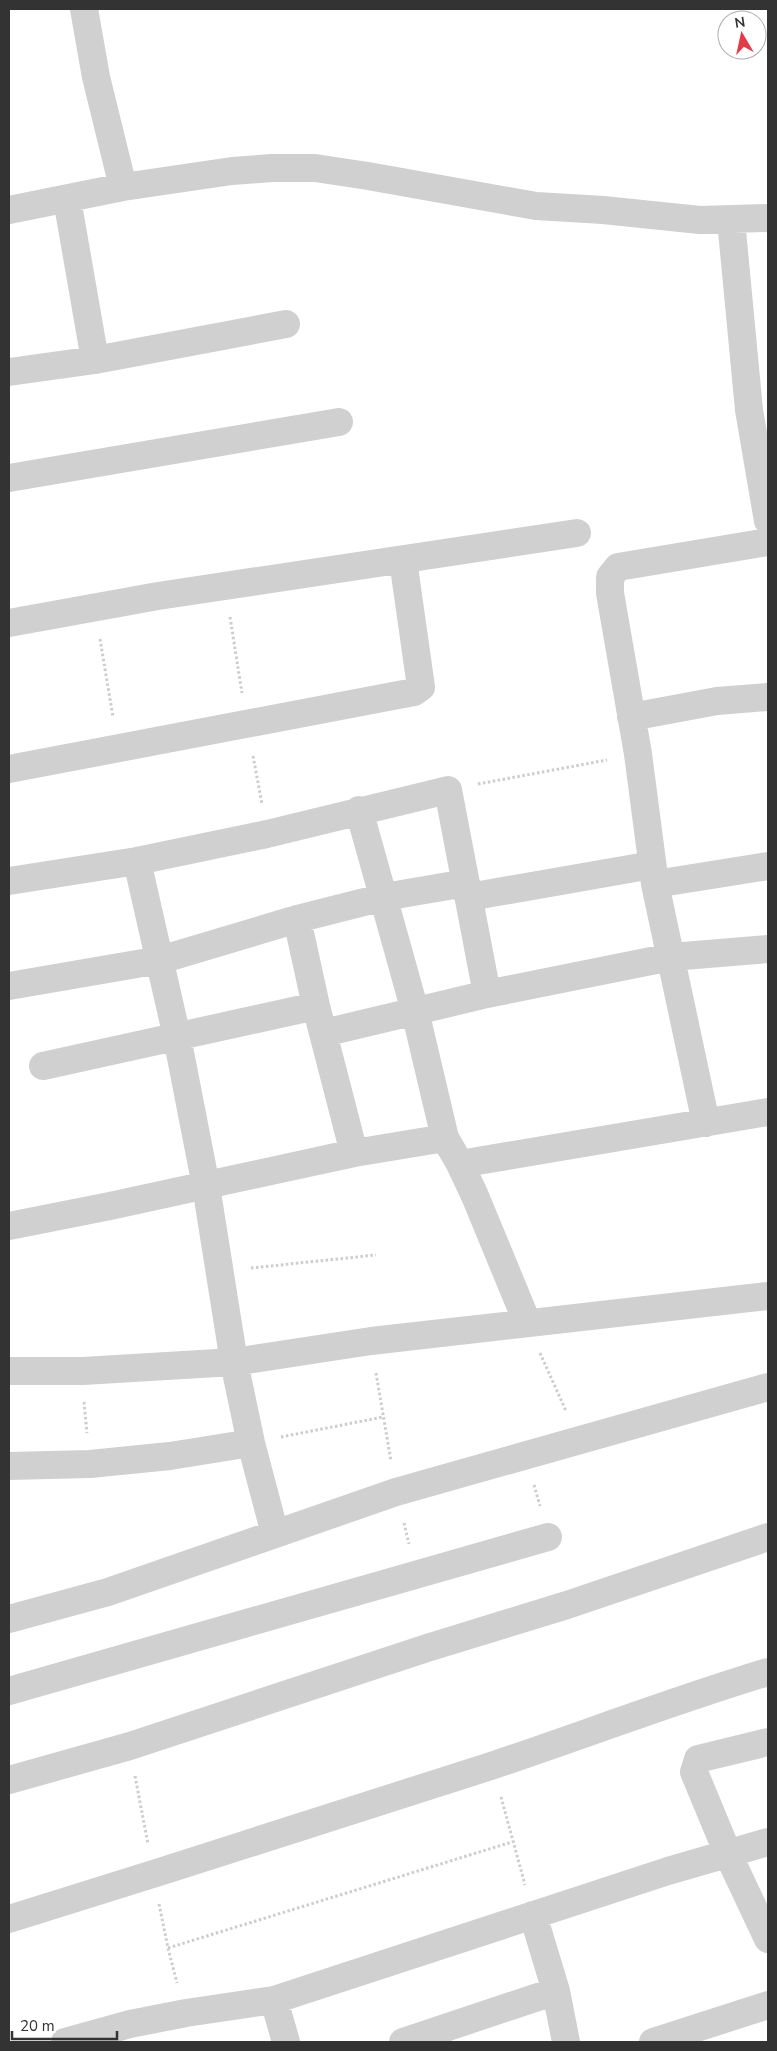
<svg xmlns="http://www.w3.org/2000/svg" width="777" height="2051" font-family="'Nunito Sans',sans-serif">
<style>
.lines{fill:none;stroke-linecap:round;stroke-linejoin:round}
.path{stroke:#cdcdcd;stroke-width:3;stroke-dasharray:2.5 2.5;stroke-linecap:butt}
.minor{stroke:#d0d0d0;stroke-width:28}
</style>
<rect width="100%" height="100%" fill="#fff"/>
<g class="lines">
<path class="path" d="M230,617L242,693
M100,639L113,717
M253,756L262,804
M478,784L607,760
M251,1268L376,1255
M540,1353L566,1411
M376,1373L391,1461
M84,1402L87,1433
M281,1437L383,1417
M534,1485L540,1506
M404,1523L409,1544
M135,1776L148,1844
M501,1797L525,1885
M159,1904L168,1948L177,1983
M168,1948L512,1842"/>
<path class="minor" d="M84,9L96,77L123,187
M67,199L95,360
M9,210L123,187L232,171L272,168H315L368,176L536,206L603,210L700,220L768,218
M731,220L749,410L768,521
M9,372L95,360L286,324
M9,478L339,422
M9,623L158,596L577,533
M631,717L717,701L768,697
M9,769L414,692L421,687L403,560
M359,810L415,1011L445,1138L460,1164L475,1196L527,1322
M137,861L177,1037L206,1186L234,1362L251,1443L275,1534
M9,881L137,861L267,834L448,790L487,994
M655,884L768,866
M469,897L652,865
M297,919L316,1006L354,1153
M9,986L160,960L297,919L384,897L466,883
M324,1033L487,994L671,957L768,949
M43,1066L316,1006
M706,1123L655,884L638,754L610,593V577L618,567L768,542
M460,1164L768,1112
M9,1226L110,1206L354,1153L445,1138
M9,1371H83L234,1362L371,1341L768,1296
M9,1466L90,1464L170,1456L251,1443
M9,1619L108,1592L396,1492L768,1387
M9,1691L548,1537
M768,1742L698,1759L694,1772L728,1854L768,1939
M9,1780L130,1746L427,1648L567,1605L768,1537
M533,1915L556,1991L566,2042
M9,1919C170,1869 331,1818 491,1766C584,1735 675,1700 768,1672
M274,2000L286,2042
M65,2042L130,2024L186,2013L274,2000L668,1871L768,1842
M403,2042L556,1991
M653,2042L768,2005"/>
</g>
<rect width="777" height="2051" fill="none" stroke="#333333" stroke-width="20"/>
<g transform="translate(742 35) rotate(351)"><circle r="24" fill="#ffffff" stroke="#adadad"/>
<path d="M0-4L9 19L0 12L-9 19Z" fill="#e63946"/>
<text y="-8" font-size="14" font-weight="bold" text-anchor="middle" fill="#333333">N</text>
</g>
<path d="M12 2031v8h105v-8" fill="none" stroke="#333333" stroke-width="2.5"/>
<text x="20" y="2031" font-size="15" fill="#333333" stroke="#ffffff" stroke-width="4" paint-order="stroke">20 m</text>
</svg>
